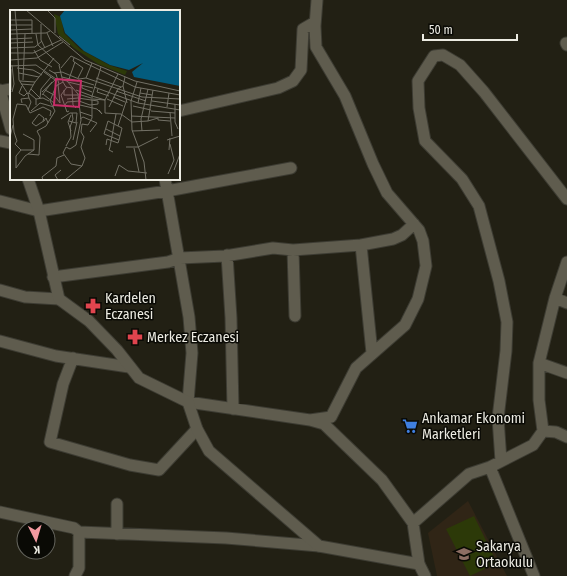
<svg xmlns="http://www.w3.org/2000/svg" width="567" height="576" font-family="'Fira Sans Condensed',sans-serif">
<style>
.education{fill:#302516}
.green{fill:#2c3908}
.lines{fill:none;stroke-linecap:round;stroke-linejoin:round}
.minor-casing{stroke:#3d3c33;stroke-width:13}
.tertiary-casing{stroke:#3d3c33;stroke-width:13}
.minor{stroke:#5f5c4e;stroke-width:11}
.tertiary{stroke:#5f5c4e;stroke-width:11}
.labels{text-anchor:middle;stroke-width:3;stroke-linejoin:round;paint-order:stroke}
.poi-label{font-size:14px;fill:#ecebe2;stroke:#0a0a05;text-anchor:start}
.inset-road{fill:none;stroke:#737166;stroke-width:1}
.view{fill:#c62d68;fill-opacity:0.15;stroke:#c62d68;stroke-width:2}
.inset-edge{fill:none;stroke:#ecebe2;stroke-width:2}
</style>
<rect width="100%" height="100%" fill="#222014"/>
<path class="education" d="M468,501L507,576H437L428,533Z"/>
<path class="green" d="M474,516L497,563L470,576L446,529Z"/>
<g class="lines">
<g class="minor-casing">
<path id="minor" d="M123,0L129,11
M566,43L567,45
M0,91L11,89
M179,111L278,88L293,81L301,70L303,29L315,22
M0,141L11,143
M165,179L189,317L192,353L188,402L310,420L324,424L382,480L413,523
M0,201L39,211L167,191L291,168
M361,245L393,239L402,235L414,224
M293,250L295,316
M227,255L231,318L233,409
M53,277L168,262L180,258L225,256L273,248L293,250L361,245L372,353
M0,290L25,297L59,299
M555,298L567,303
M0,341L56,356L129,367
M73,358L63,384L50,442L130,465L159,470L197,429
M539,363L567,373
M310,420L331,417L356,368L405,325L418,299L426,266L423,241L419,230L387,193L373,164L345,96L316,47L315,26L317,0
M543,431L556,432L567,437
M501,461L498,418L506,351L507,322L499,281L479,206L462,179L425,141L419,108L418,81L434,56L443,55L460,65L484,92L567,199
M490,467L534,576
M117,504V534
M0,512L74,528L79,532L226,538L319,546
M75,576L79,568V532
M425,576L419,564L413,523L469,474L490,467L533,445L543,431L539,400V363L555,298L567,262"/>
</g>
<g class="tertiary-casing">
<path id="tertiary" d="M0,90L11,129
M28,179L39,211L59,299L89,321L117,350L139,378L188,402L197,429L209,451L319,546L419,564"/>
</g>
<use href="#minor" class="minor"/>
<use href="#tertiary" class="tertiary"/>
</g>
<defs>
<g id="pharmacy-bare" transform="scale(1.2)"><path d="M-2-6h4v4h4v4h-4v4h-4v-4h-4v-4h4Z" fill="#e0444e" stroke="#0a0a05" stroke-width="2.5" paint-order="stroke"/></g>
<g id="supermarket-bare" transform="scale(1.2)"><path d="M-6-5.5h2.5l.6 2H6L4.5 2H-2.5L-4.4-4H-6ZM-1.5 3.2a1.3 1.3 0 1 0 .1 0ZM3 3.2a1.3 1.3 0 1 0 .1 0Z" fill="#3f7fe0" stroke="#0a0a05" stroke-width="2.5" paint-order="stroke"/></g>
<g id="school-bare" transform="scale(1.2)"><path d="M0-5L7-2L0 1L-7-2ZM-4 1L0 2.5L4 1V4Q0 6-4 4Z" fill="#8d6e63" stroke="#0a0a05" stroke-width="2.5" paint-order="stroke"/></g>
</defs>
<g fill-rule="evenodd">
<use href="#pharmacy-bare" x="93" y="306"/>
<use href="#pharmacy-bare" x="135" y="337"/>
<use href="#supermarket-bare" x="410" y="426"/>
<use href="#school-bare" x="464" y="554"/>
</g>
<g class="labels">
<g class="poi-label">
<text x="105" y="303">Kardelen<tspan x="105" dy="16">Eczanesi</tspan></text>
<text x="147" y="342">Merkez Eczanesi</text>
<text x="422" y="423">Ankamar Ekonomi<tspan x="422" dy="16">Marketleri</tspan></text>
<text x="476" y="551">Sakarya<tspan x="476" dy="16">Ortaokulu</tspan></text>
</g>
</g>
<g transform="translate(10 10)">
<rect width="170" height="170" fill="#222014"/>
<path d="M44,4L51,7L54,23L70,39L99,55L117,61L115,65L88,54L64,38L48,24Z" fill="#2c3908"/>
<path d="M55,0H170V76L124,67L122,62L133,53L119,60L100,55L74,41L55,23L50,6Z" fill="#035c7e"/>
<path class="inset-road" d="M5,0L7,24M16,0L75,50L125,71L170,81M37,0L45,8V23M0,10H22V23M31,14V30L35,38M0,15H22M0,20L22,19M37,23L43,36M0,24L36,23L40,21M7,24L9,70L18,84M26,24L28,35L50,55M49,26L60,35M0,29L22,28M0,33L23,32M0,38L25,37L32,31M24,40L30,50L42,57M0,43H23L51,30M64,48L63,51L73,58L68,68M0,50L27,48L53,32M2,55L4,74L2,82M0,56L26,55L46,69M7,58L23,60L32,65M51,58L61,46L125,77L170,85M1,59V80M39,60L46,64L49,74M34,62L45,70M9,63L29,67M44,63L52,62L69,69L76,68L132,87L170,89M108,64L95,90V103L111,104L122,112L138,111L148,108V110L160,111M52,67L68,71M76,68L82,53M86,68L111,77M59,69L65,52M13,70L15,24M53,70L57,71L68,84L71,110L66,135L60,139L56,137L53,143L61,154L72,156L55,170M68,70L84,75M10,71L25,72M53,72L56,77L62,78L63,95L66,98M58,72L83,78M127,72L121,91L122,120L134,152L136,170M11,74L23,75M48,74L50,93M72,75V78L82,82M12,76L9,83L14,86L17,83M113,76L117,93M57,77L51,85L57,102L59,101M84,77L128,93L170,100M21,79L30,88M88,79L87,82L99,86M35,80L44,85L50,93M54,80V85H68M66,80L82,86L91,57M106,81L136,91M32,82L46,69M19,83L26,89V95M130,83L142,85M33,84L44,93M68,84L81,88M32,85L42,72M103,87L115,92M30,88L31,79L41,67M26,89L33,88L39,91M57,89L68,88L88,91V94M83,89L95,90M97,89L113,96M142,91L170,95M12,93L11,89L19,88L18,84L25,72L44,48M128,93L131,78M165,94V112L168,119M55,95L57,92L69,91L80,95L88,94M70,95L87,99L92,104L89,100M123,96L141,100M99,97L108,79L113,76L115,67M157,97L159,83M18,100L21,92L19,88M21,101L30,93L44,97M141,101L165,103M70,102L82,106M160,102L162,126M61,105L58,112L61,121M121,106L165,108M51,109L60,103H67L66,113L59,111M70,109L73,107L87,113L80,122M33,111L34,108L29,104L22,113L26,116L32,112L34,111L36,108L38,113M98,111L112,118L109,130L94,124ZM138,111L143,80M72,114L78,115L82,108V86L95,90M108,116L117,89M60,117L63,109L62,103M96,119L110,126M122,121L150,120M132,121L131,109L138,79M13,124L24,130V140M0,127L3,115M63,130L67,112M157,130L170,126M96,135L97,129L108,133L109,130M56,136L61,127L60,116M116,137H128L148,127M124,138L129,162M11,140L5,134L7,131L4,122L3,109L7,94L16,95L20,103L33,97L41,101L40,106M11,140H24L15,146L6,158V146ZM159,140L160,128M103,142L99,140L100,137L106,104M18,144L29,145L30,127L27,121L36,116L45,101L40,91L46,76L53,72L49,55M72,156L75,148L71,137L74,127L71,122L72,114M164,160L170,144M158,164L164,150L160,134M105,166L109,155L118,161L137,163M33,170L32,167L46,156L47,148L54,145M48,170L45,165L51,160"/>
<path class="view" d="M46,69L71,71L69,97L44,95Z"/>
<rect width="170" height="170" class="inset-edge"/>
</g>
<g transform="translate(36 540) rotate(175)"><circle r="19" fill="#0a0a05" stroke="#64645d"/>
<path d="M0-3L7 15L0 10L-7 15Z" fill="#f49aa1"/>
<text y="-6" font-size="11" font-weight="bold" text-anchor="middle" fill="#ecebe2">K</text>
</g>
<path d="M423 34v6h94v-6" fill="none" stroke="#ecebe2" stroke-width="2"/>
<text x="429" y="34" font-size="12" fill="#ecebe2" stroke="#0a0a05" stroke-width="3" paint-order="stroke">50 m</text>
</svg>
